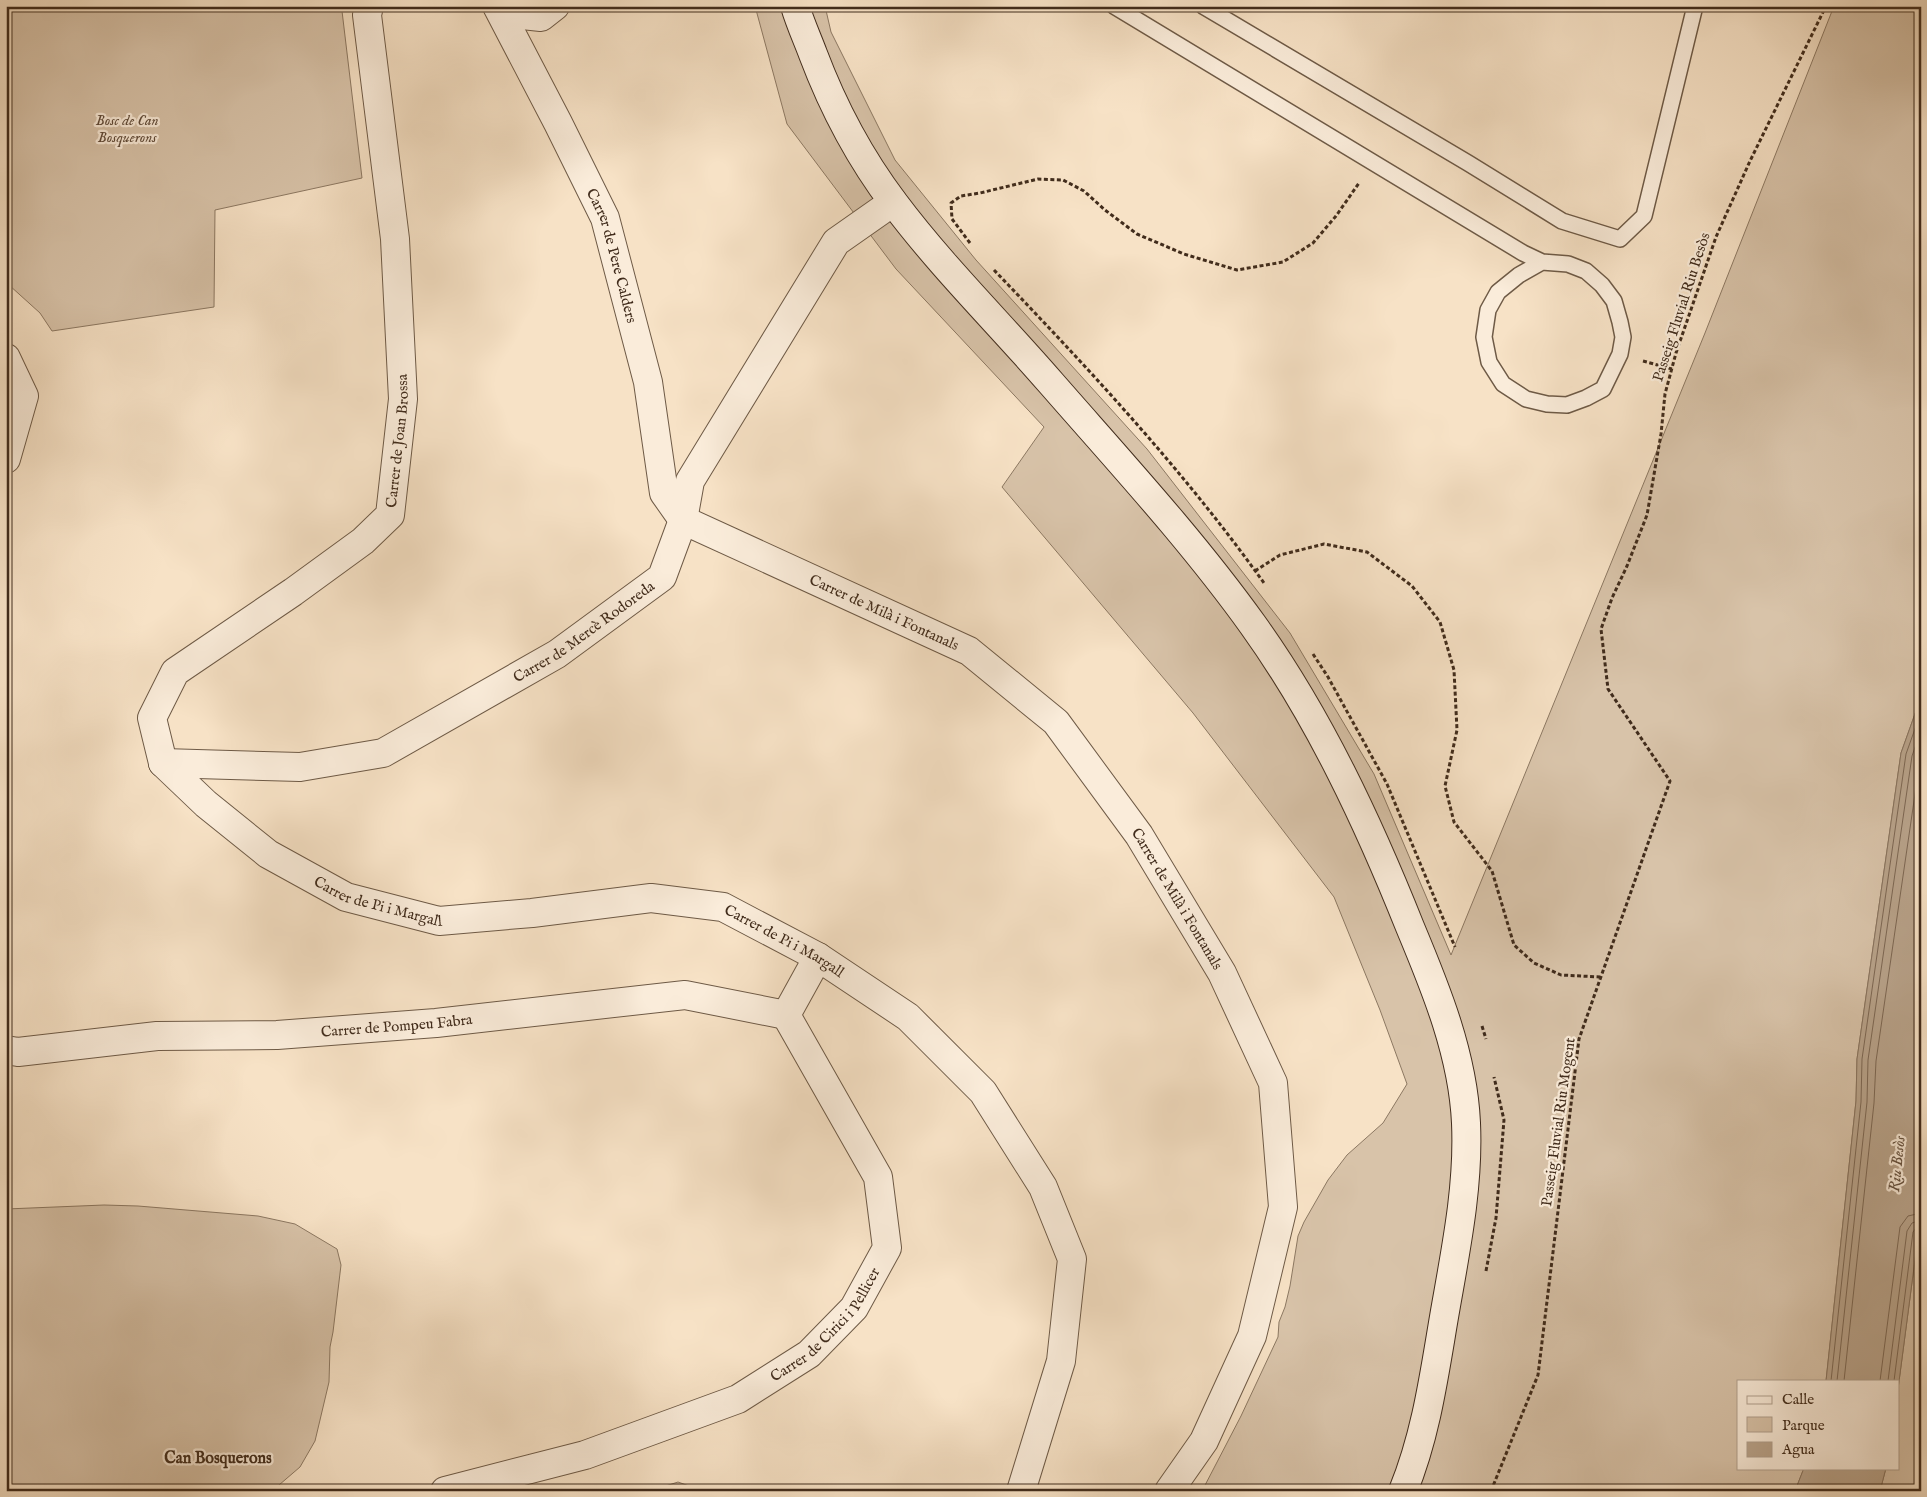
<svg xmlns="http://www.w3.org/2000/svg" width="1927" height="1497" font-family="'IM FELL English',serif">
<style>
.green{fill:#d8c3a9;stroke:#8c7862}
.water{fill:#b9a48c;stroke:#89745f}
.lines{fill:none;stroke-linecap:round;stroke-linejoin:round}
.shore{stroke:#7d6854;stroke-width:1}
.lane-casing{stroke:#6e5a46;stroke-width:18}
.street-casing{stroke:#6e5a46;stroke-width:30}
.secondary-casing{stroke:#412c1c;stroke-width:30}
.path{stroke:#412c1c;stroke-width:3;stroke-dasharray:4 2.5;stroke-linecap:butt}
.lane{stroke:#faecda;stroke-width:15}
.street{stroke:#faecda;stroke-width:28}
.secondary{stroke:#faecda;stroke-width:28}
.labels{text-anchor:middle;stroke-width:4.5;stroke-linejoin:round;paint-order:stroke}
.park-label{font-size:15px;font-style:italic;fill:#5f4a38;stroke:#faecda}
.street-label{font-size:15px;fill:#412c1c;stroke:#faecda}
.water-label{font-size:16px;font-style:italic;fill:#65503e;stroke:#faecda}
.neighbourhood-label{font-size:16px;font-weight:bold;fill:#412c1c;stroke:#faecda}
</style>
<rect width="100%" height="100%" fill="#f7e2c6"/>
<filter id="stains"><feTurbulence type="fractalNoise" baseFrequency=".004" numOctaves="4"/><feColorMatrix values="0 0 0 0 .2 0 0 0 0 .09 0 0 0 0 .02 0 0 0 .5 -.17"/></filter>
<radialGradient id="worn" r=".72"><stop offset=".6" stop-color="#630" stop-opacity="0"/><stop offset="1" stop-color="#630" stop-opacity=".3"/></radialGradient>
<path class="green" d="M6,6H344L342,11L362,178L215,210L214,307L52,331L40,313L9,285L6,284Z
M755,6H825L831,32L895,160L976,260L1147,449L1290,633L1374,774L1451,955L1705,333L1834,6H1921V697L1901,753L1857,1059L1856,1101L1826,1381H1738V1468H1804L1795,1491H1202L1241,1416L1278,1337L1279,1322L1285,1307L1290,1286L1298,1236L1304,1222L1328,1180L1347,1155L1383,1123L1407,1084L1380,1010L1334,897L1193,713L1002,487L1044,427L896,269L787,124Z
M104,1205L138,1206L258,1216L295,1224L337,1249L341,1265L333,1332L330,1347L329,1382L315,1441L300,1467L272,1491H6V1209Z
M1921,1214V1491H1880L1886,1468H1898V1389Z
M678,1482L703,1491H650Z"/>
<path class="water" d="M1921,697V1214L1898,1389V1381H1826L1856,1101L1857,1059L1901,753Z
M1804,1468H1886L1880,1491H1795Z"/>
<g class="lines">
<path class="shore" d="M1831,1381L1861,1102L1862,1059L1906,754L1921,712
M1837,1381L1867,1102L1868,1060L1912,756L1921,730
M1844,1381L1874,1103L1876,1061L1921,753
M1880,1381L1900,1227L1908,1216L1921,1213
M1888,1381L1907,1231L1912,1223L1921,1220
M1894,1381L1913,1232L1916,1228L1921,1227"/>
<g class="lane-casing">
<path id="lane" d="M1114,6L1523,253L1542,262L1568,264L1586,271L1602,285L1614,301L1620,322L1623,337L1620,354L1603,389L1586,398L1567,405L1547,404L1526,399L1503,384L1489,362L1484,337L1488,310L1498,292L1519,275L1542,262
M1203,6L1468,163L1562,221L1620,239L1644,216L1695,6"/>
</g>
<g class="street-casing">
<g id="street">
<path id="s1" d="M497,6L558,123L605,218L648,382L664,493L683,520L969,651L1056,722L1139,835L1222,973L1273,1083L1283,1207L1252,1336L1204,1441L1169,1491"/>
<path d="M503,6L513,14L541,17L555,6"/>
<path d="M6,358L24,396L6,459"/>
<path id="s2" d="M163,763L206,804L268,854L346,897L439,921L532,913L651,898L723,907L818,957L908,1017L983,1092L1043,1187L1072,1259L1061,1361L1021,1491"/>
<path id="s3" d="M163,763L300,767L383,753L557,654L662,577L683,520L690,481L836,242L893,202"/>
<path id="s4" d="M163,763L152,718L175,672L293,592L363,541L390,515L403,399L395,239L367,15L369,6"/>
<path id="s5" d="M6,1050L18,1052L157,1036L277,1035L436,1023L685,995L786,1015"/>
<path id="s6" d="M445,1491L585,1455L738,1399L809,1354L854,1308L887,1248L878,1177L786,1015L818,957"/>
</g>
</g>
<g class="secondary-casing">
<path id="secondary" d="M795,6C800,23 807,38 813,54C833,107 860,158 894,203C942,267 999,323 1051,383C1120,462 1192,540 1253,625C1319,717 1368,822 1410,927C1436,989 1463,1055 1466,1123C1469,1188 1455,1253 1444,1317C1434,1376 1426,1435 1403,1491"/>
</g>
<path class="path" d="M970,243L952,219L951,203L961,196L980,193L1038,179L1063,180L1084,191L1105,210L1137,234L1184,254L1237,270L1283,262L1313,243L1336,216L1359,183
M994,270C1089,369 1184,471 1264,583
M1643,361L1672,369
M1255,571L1280,555L1324,544L1367,552L1412,586L1440,622L1454,670L1457,730L1445,786L1454,822L1492,871L1514,945L1534,963L1561,975L1601,977
M1313,654L1328,677L1387,784L1455,947
M1482,1026L1486,1039
M1486,1271L1496,1218L1504,1120L1494,1077
M1491,1491L1538,1375L1579,1039L1670,781L1608,689L1601,629L1612,598L1627,566L1647,515L1661,434L1665,394L1676,353L1716,237L1750,161L1826,6"/>
<use href="#lane" class="lane"/>
<use href="#street" class="street"/>
<use href="#secondary" class="secondary"/>
</g>
<g class="labels">
<g class="park-label">
<text x="127" y="125">Bosc de Can<tspan x="127" dy="17">Bosquerons</tspan></text>
</g>
<g class="street-label">
<text dy="5" stroke="none"><textPath href="#s1" startOffset="276">Carrer de Pere Calders</textPath></text>
<text transform="translate(1681 307) rotate(-72)" y="5">Passeig Fluvial Riu Besòs</text>
<text dy="5" stroke="none"><textPath href="#s4" startOffset="439">Carrer de Joan Brossa</textPath></text>
<text dy="5" stroke="none"><textPath href="#s1" startOffset="774">Carrer de Milà i Fontanals</textPath></text>
<text dy="5" stroke="none"><textPath href="#s3" startOffset="456">Carrer de Mercè Rodoreda</textPath></text>
<text dy="5" stroke="none"><textPath href="#s2" startOffset="260">Carrer de Pi i Margall</textPath></text>
<text dy="5" stroke="none"><textPath href="#s1" startOffset="1194">Carrer de Milà i Fontanals</textPath></text>
<text dy="5" stroke="none"><textPath href="#s2" startOffset="680">Carrer de Pi i Margall</textPath></text>
<text dy="5" stroke="none"><textPath href="#s5" startOffset="392">Carrer de Pompeu Fabra</textPath></text>
<text transform="translate(1558 1122) rotate(-82)" y="5">Passeig Fluvial Riu Mogent</text>
<text dy="5" stroke="none"><textPath href="#s6" startOffset="424">Carrer de Cirici i Pellicer</textPath></text>
</g>
<g class="water-label">
<text transform="translate(1896 1164) rotate(-84)" y="6">Riu Besòs</text>
</g>
<g class="neighbourhood-label">
<text x="218" y="1463">Can Bosquerons</text>
</g>
</g>
<rect width="1927" height="1497" fill="none" stroke="#f7e2c6" stroke-width="25"/>
<rect x="8" y="8" width="1912" height="1482" fill="none" stroke="#412c1c" stroke-width="2.5"/>
<rect x="12" y="12" width="1902" height="1472" fill="none" stroke="#412c1c"/>
<rect x="1737" y="1380" width="162" height="90" fill="#faecda" stroke="#b09f8e"/>
<rect x="1747" y="1396" width="25" height="8" fill="#faecda" stroke="#b09f8e"/>
<text x="1782" y="1404" font-size="15" fill="#412c1c">Calle</text>
<rect x="1747" y="1417" width="25" height="15" fill="#d8c3a9" stroke="#b09f8e"/>
<text x="1782" y="1430" font-size="15" fill="#412c1c">Parque</text>
<rect x="1747" y="1442" width="25" height="15" fill="#b9a48c" stroke="#b09f8e"/>
<text x="1782" y="1454" font-size="15" fill="#412c1c">Agua</text>
<rect width="100%" height="100%" filter="url(#stains)"/>
<rect width="100%" height="100%" fill="url(#worn)"/>
</svg>
